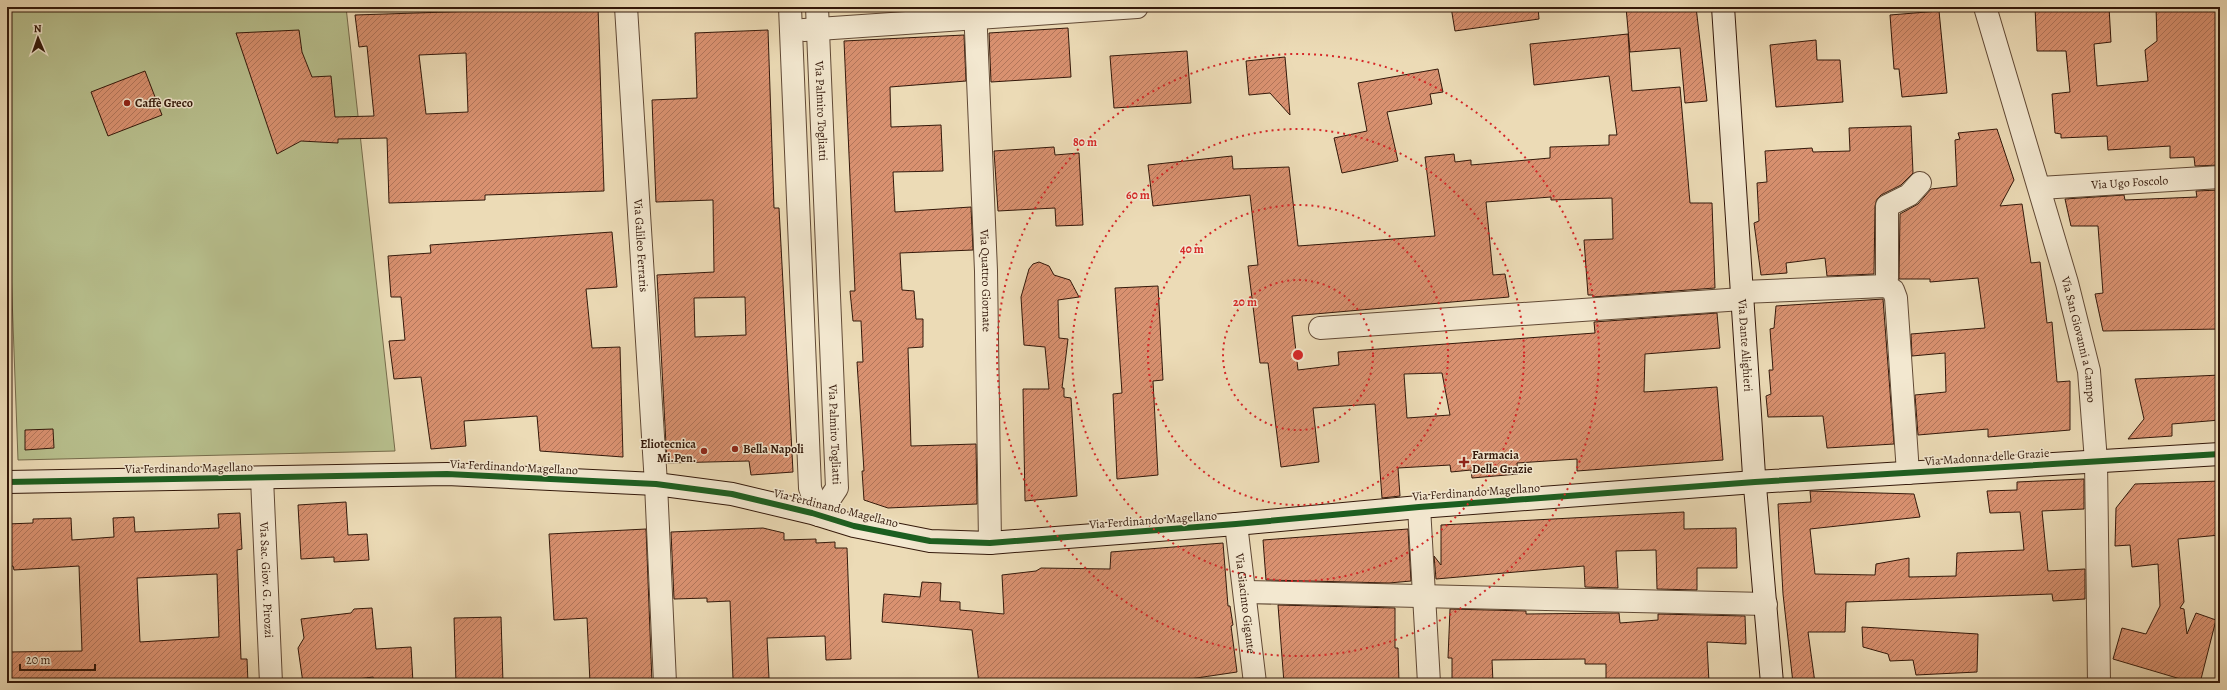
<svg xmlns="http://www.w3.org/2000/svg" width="2227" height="690" viewBox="0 0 2227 690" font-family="Alegreya,serif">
<defs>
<pattern id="building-hatch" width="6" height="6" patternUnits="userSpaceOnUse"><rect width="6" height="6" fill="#d99170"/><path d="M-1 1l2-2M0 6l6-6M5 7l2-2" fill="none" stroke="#b1755a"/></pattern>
</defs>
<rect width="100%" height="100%" fill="#ecdbb6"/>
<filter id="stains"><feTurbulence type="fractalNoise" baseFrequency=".005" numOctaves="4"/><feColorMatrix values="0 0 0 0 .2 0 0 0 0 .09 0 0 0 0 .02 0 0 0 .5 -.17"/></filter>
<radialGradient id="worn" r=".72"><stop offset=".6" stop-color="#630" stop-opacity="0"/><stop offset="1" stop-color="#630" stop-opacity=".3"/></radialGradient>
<!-- green -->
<polygon fill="#b8c08e" stroke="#766c4c" points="7,7 346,7 395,451 18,460 7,160"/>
<!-- building -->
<g fill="url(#building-hatch)" stroke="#33180a" fill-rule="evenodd">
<path d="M 598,7 L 604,191 L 485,195 L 485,200 L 389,203 L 387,138 L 338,139 L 338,143 L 301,141 L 277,154 L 236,33 L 299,30 L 302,52 L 312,77 L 331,76 L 335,117 L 374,116 L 367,46 L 359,47 L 355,15 ZM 466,53 L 468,112 L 426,114 L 419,55 Z"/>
<polygon points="1451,7 1538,7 1539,19 1455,31"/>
<polygon points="1626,7 1696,7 1707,101 1685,103 1680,48 1630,52"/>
<polygon points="2035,7 2109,7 2111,42 2094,44 2097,86 2148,81 2145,50 2157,41 2156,7 2220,7 2220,165 2195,166 2194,157 2170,158 2170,146 2108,150 2107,136 2061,138 2061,134 2055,133 2052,94 2070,92 2066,51 2037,51"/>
<polygon points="1939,11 1947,93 1902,97 1899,69 1894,69 1890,15"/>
<polygon points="1068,28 1071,77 991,82 989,33"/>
<path d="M 768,30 L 774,208 L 779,208 L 793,472 L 751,475 L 749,461 L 667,463 L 657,275 L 714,272 L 713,200 L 656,202 L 652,100 L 697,98 L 695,33 ZM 745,297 L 746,335 L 695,337 L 694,298 Z"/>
<path d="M 1628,34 L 1632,91 L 1680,87 L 1690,203 L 1712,203 L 1715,288 L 1593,297 L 1593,295 L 1588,295 L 1584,240 L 1613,239 L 1612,198 L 1551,200 L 1551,197 L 1486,202 L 1493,275 L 1505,274 L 1509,297 L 1292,316 L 1298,370 L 1339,365 L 1338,352 L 1595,333 L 1594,322 L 1717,313 L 1720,348 L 1645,354 L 1644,392 L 1717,387 L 1723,460 L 1577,471 L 1577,459 L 1517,463 L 1518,474 L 1472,478 L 1471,470 L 1451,472 L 1450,465 L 1398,468 L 1400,496 L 1382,498 L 1375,404 L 1313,408 L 1319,462 L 1281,467 L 1268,363 L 1260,363 L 1248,266 L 1258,265 L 1250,195 L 1153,206 L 1148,165 L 1232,156 L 1233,169 L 1289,167 L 1298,246 L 1435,236 L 1425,157 L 1454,154 L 1455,162 L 1471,160 L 1471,165 L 1550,158 L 1550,147 L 1609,145 L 1609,135 L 1617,135 L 1609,76 L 1534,85 L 1530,44 ZM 1442,373 L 1450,415 L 1407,418 L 1404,374 Z"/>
<polygon points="964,35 966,81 890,87 891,127 941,125 943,171 893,172 895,212 971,207 973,250 900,253 902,290 914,291 916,319 923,319 923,347 908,348 911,446 976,444 977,504 888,508 864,500 862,471 864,471 857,362 863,362 861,321 853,321 850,291 855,291 844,41"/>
<polygon points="1816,40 1817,60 1840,60 1843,102 1776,107 1770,45"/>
<polygon points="1187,51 1191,103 1114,108 1110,56"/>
<polygon points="1285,57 1290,115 1270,93 1249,95 1246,61"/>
<polygon points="1438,69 1443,92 1430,94 1432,104 1387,112 1398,161 1342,173 1334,138 1367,131 1358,83"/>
<polygon points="145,71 162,115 108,136 91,92"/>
<polygon points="1911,126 1913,173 1901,185 1881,195 1877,199 1875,206 1874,274 1827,276 1825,258 1786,263 1787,273 1761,275 1754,223 1759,221 1757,183 1767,182 1765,151 1812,148 1813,152 1850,151 1849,128"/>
<polygon points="1997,129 2014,180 2000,206 2022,204 2031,263 2040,262 2047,323 2052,322 2057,382 2070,381 2070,430 1988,437 1988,429 1918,435 1915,395 1946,392 1945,353 1912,356 1911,334 1985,328 1978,278 1930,282 1930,279 1899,279 1900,214 1918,204 1931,189 1957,186 1955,140 1960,139 1958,133"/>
<polygon points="1054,147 1055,155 1079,153 1083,225 1056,226 1055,208 998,211 994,151"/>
<polygon points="2220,190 2220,329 2103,331 2095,294 2103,293 2098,226 2071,226 2065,199 2124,195 2125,200 2197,197 2196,191"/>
<polygon points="612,232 617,287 586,289 592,348 620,347 623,457 540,451 537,416 464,421 466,446 431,449 421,377 394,379 389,341 405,340 401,297 391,297 388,256 431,253 430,245"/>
<polygon points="1039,262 1049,266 1054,275 1070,280 1079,297 1058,300 1059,338 1068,339 1062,388 1064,388 1064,397 1071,398 1077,496 1025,501 1023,389 1049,389 1045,347 1024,345 1021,297 1029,269 1033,264"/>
<polygon points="1158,286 1163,380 1153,381 1158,475 1117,479 1113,394 1122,393 1115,288"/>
<polygon points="1883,299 1894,444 1827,448 1823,416 1768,417 1766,396 1771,394 1769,370 1773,370 1770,329 1774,328 1776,306"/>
<polygon points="2220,375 2220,420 2172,424 2172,436 2128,439 2144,419 2135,379"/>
<polygon points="53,429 54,448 25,450 25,430"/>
<polygon points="2084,479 2084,509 2042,511 2048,571 2085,569 2085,599 2053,601 2052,594 1846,602 1845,632 1808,632 1815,683 1793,683 1783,594 1778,504 1811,502 1810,491 1914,494 1920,517 1810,529 1815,574 1875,575 1876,564 1909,558 1909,577 1956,576 1957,553 2024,550 2020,512 1990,513 1987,491 2017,490 2017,482"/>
<polygon points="2220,481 2220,535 2178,539 2184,602 2180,608 2184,609 2187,634 2196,613 2216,620 2200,683 2194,683 2113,659 2122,628 2146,634 2160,606 2158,564 2132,567 2130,545 2115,546 2116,508 2135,484"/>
<polygon points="346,502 348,535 367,534 369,560 334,562 334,557 301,559 298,505"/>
<polygon points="1684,512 1684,529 1736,528 1737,568 1697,568 1697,590 1657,589 1656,550 1616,551 1618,588 1585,587 1584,566 1436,579 1434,556 1441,565 1441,525"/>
<path d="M 240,513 L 242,549 L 237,550 L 241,659 L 247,659 L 248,683 L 8,683 L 8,652 L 82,651 L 79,566 L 14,570 L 13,566 L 7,566 L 7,524 L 33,523 L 33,519 L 71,518 L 72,540 L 114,537 L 113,518 L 134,517 L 135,532 L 219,528 L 218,514 ZM 217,574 L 219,637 L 140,642 L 137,578 Z"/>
<polygon points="763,528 784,533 784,540 816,539 816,543 835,542 835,548 847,548 851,659 826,660 825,636 767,638 769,678 733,679 730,601 707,602 707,598 674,599 671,532"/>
<polygon points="646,529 652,683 590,683 587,618 554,620 549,534"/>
<polygon points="1408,529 1411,581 1389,583 1266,580 1263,540"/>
<polygon points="1223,543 1228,606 1230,606 1233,625 1231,626 1237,672 1183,680 1183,683 979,683 972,630 882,622 884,594 920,597 922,582 941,583 940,601 960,602 960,610 1004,614 1002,575 1036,571 1041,568 1110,569 1111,552"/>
<polygon points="1278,605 1395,608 1395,648 1398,648 1399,683 1284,683"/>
<polygon points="372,608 376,649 411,647 413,683 374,683 373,677 327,683 303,683 298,648 304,638 301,619 351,613 354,609"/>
<polygon points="1450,609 1526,611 1526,614 1619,613 1620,623 1658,620 1658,614 1745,616 1746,644 1707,642 1709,683 1606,683 1606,664 1585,664 1585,659 1492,660 1493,683 1452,683 1452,658 1448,658"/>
<polygon points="501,617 503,683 456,683 454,618"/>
<polygon points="1862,627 1978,634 1977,672 1916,675 1913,660 1890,661 1888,654 1863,647"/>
</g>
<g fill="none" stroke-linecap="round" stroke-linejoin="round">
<!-- street casing -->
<g stroke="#614935" stroke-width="24">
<g id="street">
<path id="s1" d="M 626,7 L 656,484 L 665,683"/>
<polyline points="790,7 810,488 819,515"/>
<path id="s2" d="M 817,7 L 837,488 L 819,515"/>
<path id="s3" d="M 975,7 L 986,271 L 990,543"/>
<path id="s4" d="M 1985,7 L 2067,283 L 2089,371 L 2096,461 L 2099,683"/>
<polyline points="804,30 1137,7"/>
<path id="s5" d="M 2040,188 L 2220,177"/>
<polyline points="1885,286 1887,278 1887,206 1909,195 1920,183"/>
<polyline points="1742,292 1885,286 1893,290 1896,298 1908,473"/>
<polyline points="1320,328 1742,299"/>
<path id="s6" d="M 262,478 L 271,683"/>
<polyline points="1419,507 1429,683"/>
<path id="s7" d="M 1236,524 L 1255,683"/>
<polyline points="1245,592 1766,604"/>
</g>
</g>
<!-- secondary casing -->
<g stroke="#33180a" stroke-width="24">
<g id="secondary">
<path id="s8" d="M 1723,7 L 1754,475 L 1772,683"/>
<polyline points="7,482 447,474 656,484 732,494 812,513 854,526 930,541 990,543 1236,524 1419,507 1755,482 2220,454"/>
</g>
</g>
<!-- street -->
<use href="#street" stroke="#f3e8d0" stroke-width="22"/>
<!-- secondary -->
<use href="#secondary" stroke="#f3e8d0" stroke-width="22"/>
<!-- cycleway casing -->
<g stroke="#f3e8d0" stroke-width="8">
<polyline id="cycleway" points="7,482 447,474 656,484 732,494 812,513 854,526 930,541 990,543 1236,524 1419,507 1755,482 2220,454"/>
</g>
<!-- cycleway -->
<use href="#cycleway" stroke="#1b5e20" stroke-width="6"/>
</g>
<!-- distance rings -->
<g fill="none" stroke="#d62828" stroke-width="2" stroke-dasharray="2 4">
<circle cx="1298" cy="355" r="75"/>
<circle cx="1298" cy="355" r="150"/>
<circle cx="1298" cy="355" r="226"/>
<circle cx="1298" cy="355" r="301"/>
</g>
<!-- markers -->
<g fill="#8f2418" stroke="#f3e8d0" stroke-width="1.5">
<circle cx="127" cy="103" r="4"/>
<circle cx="735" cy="449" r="4"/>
<circle cx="704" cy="451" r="4"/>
<path d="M1462 456h4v4h4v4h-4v4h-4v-4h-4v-4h4z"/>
</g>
<g text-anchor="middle" stroke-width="3" stroke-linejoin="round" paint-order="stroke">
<!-- poi labels -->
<g font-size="12" font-weight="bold" fill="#33180a" stroke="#f3e8d0" text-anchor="start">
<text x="135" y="107">Caffè Greco</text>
<text x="696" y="448" text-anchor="end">Eliotecnica<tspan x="696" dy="14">Mi.Pen.</tspan></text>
<text x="743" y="453">Bella Napoli</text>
<text x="1472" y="459">Farmacia<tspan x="1472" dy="14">Delle Grazie</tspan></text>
</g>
<!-- street labels -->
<g font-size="12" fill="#33180a" stroke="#f3e8d0">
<text dy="4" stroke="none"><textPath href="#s2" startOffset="104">Via Palmiro Togliatti</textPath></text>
<text dy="4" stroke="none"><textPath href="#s5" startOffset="90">Via Ugo Foscolo</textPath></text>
<text dy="4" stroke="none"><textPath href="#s1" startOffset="239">Via Galileo Ferraris</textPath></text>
<text dy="4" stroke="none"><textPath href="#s3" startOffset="274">Via Quattro Giornate</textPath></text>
<text dy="4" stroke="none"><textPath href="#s4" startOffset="346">Via San Giovanni a Campo</textPath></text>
<text dy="4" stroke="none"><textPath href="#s8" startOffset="339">Via Dante Alighieri</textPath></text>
<text dy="4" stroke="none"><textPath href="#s2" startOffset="428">Via Palmiro Togliatti</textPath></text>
<text transform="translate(1987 457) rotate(-4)" y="4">Via Madonna delle Grazie</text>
<text transform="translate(514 467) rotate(3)" y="4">Via Ferdinando Magellano</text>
<text transform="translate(189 468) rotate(-1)" y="4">Via Ferdinando Magellano</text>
<text transform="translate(1476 492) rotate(-4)" y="4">Via Ferdinando Magellano</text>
<text transform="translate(836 508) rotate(14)" y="4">Via Ferdinando Magellano</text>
<text transform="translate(1153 520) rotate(-4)" y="4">Via Ferdinando Magellano</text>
<text dy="4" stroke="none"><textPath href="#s6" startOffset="102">Via Sac. Giov. G. Pirozzi</textPath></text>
<text dy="4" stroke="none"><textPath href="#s7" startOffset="80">Via Giacinto Gigante</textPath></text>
</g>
</g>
<circle cx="1298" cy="355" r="6" fill="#d62828" stroke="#f3e8d0" stroke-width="2"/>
<g font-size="12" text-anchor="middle" font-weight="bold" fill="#d62828" stroke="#f3e8d0" stroke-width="3" stroke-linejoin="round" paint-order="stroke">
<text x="1085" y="146">80 m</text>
<text x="1138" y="199">60 m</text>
<text x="1192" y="253">40 m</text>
<text x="1245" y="306">20 m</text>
</g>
<!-- margin -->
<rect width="2227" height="690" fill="none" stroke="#ecdbb6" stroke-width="24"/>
<rect x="8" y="8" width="2211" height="674" fill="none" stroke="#33180a" stroke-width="2"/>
<rect x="12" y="12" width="2203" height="666" fill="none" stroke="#33180a"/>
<!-- north arrow -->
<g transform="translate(38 38) rotate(358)" stroke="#f3e8d0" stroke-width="3" paint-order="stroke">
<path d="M0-3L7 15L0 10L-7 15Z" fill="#33180a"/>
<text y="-6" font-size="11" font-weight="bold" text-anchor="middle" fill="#33180a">N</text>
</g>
<!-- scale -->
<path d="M20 664v6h75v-6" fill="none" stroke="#33180a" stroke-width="2"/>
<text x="26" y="664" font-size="12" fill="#33180a" stroke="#f3e8d0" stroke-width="3" paint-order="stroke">20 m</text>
<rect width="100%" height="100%" filter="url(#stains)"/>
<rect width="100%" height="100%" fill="url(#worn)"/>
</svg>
